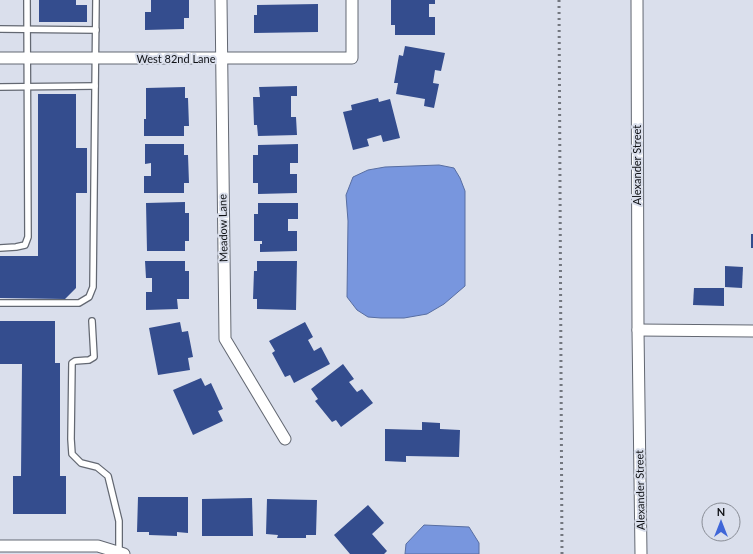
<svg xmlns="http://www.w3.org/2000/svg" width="753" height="554" viewBox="0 0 753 554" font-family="Lato,sans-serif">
<rect width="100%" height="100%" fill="#dadfec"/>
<!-- water -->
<g fill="#7896de" stroke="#586ea2">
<polygon points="439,165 454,168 460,178 465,191 465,286 444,304 427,314 404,318 381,318 368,317 357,310 347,297 348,221 346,195 353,177 368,170 385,167"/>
<polygon points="424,525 469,527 479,543 479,554 405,554 406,544"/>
</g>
<!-- building -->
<g fill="#344d8e">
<polygon points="39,0 76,0 76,5 87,5 87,22 39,22"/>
<polygon points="151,0 189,0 189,18 184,18 184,29 145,30 145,12 151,12"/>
<polygon points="391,0 435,0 435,4 429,4 429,17 435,17 435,35 395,35 395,25 391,25"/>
<polygon points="318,4 318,32 254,33 254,15 257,15 257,5"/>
<polygon points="405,46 445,53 441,71 435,70 433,83 439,84 434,108 424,106 425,99 396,94 398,83 394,83 399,55 403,56"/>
<polygon points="297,86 297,96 291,96 291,117 296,117 297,135 258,136 257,125 254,125 253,97 260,97 259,87"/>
<polygon points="185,87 185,98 188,98 189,126 184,126 184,136 144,136 144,119 146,119 146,88"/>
<polygon points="38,94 76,94 76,148 87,148 87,193 76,193 76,288 65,299 0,298 0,256 38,256"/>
<polygon points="378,98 379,102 390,99 400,138 383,142 381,135 367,139 369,146 353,150 343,112 352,110 351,105"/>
<polygon points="145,144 184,144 184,155 188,155 189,183 184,183 184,193 144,193 144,176 151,176 151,163 145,164"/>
<polygon points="298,144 298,163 290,163 290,174 297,174 297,193 258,194 258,183 253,183 253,155 258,155 258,145"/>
<polygon points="185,202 185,213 189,213 189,241 185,241 185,251 147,251 146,203"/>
<polygon points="258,203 298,203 298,219 288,219 288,231 297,231 297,251 260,252 260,244 262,244 262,241 254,241 254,214 258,214"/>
<rect x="751" y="234" width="2" height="14"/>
<polygon points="145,261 185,261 185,271 189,271 189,299 177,299 178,309 146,310 146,292 152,292 152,278 146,278"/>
<polygon points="257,261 297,261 296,310 257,309 257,299 253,299 254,271 257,271"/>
<polygon points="725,266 743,267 742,288 725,287"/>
<polygon points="694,288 724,288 724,306 693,305"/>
<polygon points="0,321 55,321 55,363 60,363 60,476 66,476 66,514 13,514 13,476 21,476 22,364 0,364"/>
<polygon points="180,322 182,332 188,331 193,357 188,358 190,370 158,375 149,328"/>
<polygon points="305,322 313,337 308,340 314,351 321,347 330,364 294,383 290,375 285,377 272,353 275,351 269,341"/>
<polygon points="343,364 354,379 349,382 357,392 362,389 373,403 341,427 336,420 332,422 315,401 318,399 311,389"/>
<polygon points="201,378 205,386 211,383 223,409 218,411 223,421 193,435 173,390"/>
<polygon points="422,422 440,423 440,429 460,430 459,457 406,456 406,462 385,461 385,429 422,430"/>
<polygon points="138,497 188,497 188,533 177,532 177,536 149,535 149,532 137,532"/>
<polygon points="252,498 253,536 202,536 202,499"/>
<polygon points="267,499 317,500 316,535 306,535 306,538 277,538 278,535 266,534"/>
<polygon points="368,505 384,523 372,534 387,551 384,554 350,554 334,535"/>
</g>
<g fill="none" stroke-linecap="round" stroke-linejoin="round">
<!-- lane casing -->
<g stroke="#636872" stroke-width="8">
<g id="lane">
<polyline points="0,29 96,30"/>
<polyline points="0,87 95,86"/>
<polyline points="0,248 16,247 25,245 28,237 27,0"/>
<polyline points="0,303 79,303 89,297 93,287 96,0"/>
<polyline points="92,321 94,357 89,360 75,361 72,363 71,439 72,454 81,463 97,467 108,476 119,521 119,552"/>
</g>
</g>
<!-- street casing -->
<g stroke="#636872" stroke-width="13">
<g id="street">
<polyline points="221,0 225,339 285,439"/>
<polyline points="637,0 638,330 641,554"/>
<polyline points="0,58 352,58 352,0"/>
<polyline points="638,330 753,331"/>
<polyline points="0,546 98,546 124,554"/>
</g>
</g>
<!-- lane -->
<use href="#lane" stroke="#fff" stroke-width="5.5"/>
<!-- street -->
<use href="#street" stroke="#fff" stroke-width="11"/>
<!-- rail -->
<polyline stroke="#73777f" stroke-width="3" stroke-dasharray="2 4" stroke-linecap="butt" points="559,0 562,554"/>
</g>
<g text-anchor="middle" stroke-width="4" stroke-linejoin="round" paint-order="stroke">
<!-- street labels -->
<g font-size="11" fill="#0f1115" stroke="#dadfec">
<text x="176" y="63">West 82nd Lane</text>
<text transform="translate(637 165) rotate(-90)" y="4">Alexander Street</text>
<text transform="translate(223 228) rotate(-91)" y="4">Meadow Lane</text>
<text transform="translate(640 490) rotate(-91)" y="4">Alexander Street</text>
</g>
</g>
<!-- north arrow -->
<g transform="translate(721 522)"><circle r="19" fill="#dadfec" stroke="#898d96"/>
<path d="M0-3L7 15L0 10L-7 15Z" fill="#3f66d8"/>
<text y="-6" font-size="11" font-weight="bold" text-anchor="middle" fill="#0f1115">N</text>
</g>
</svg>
